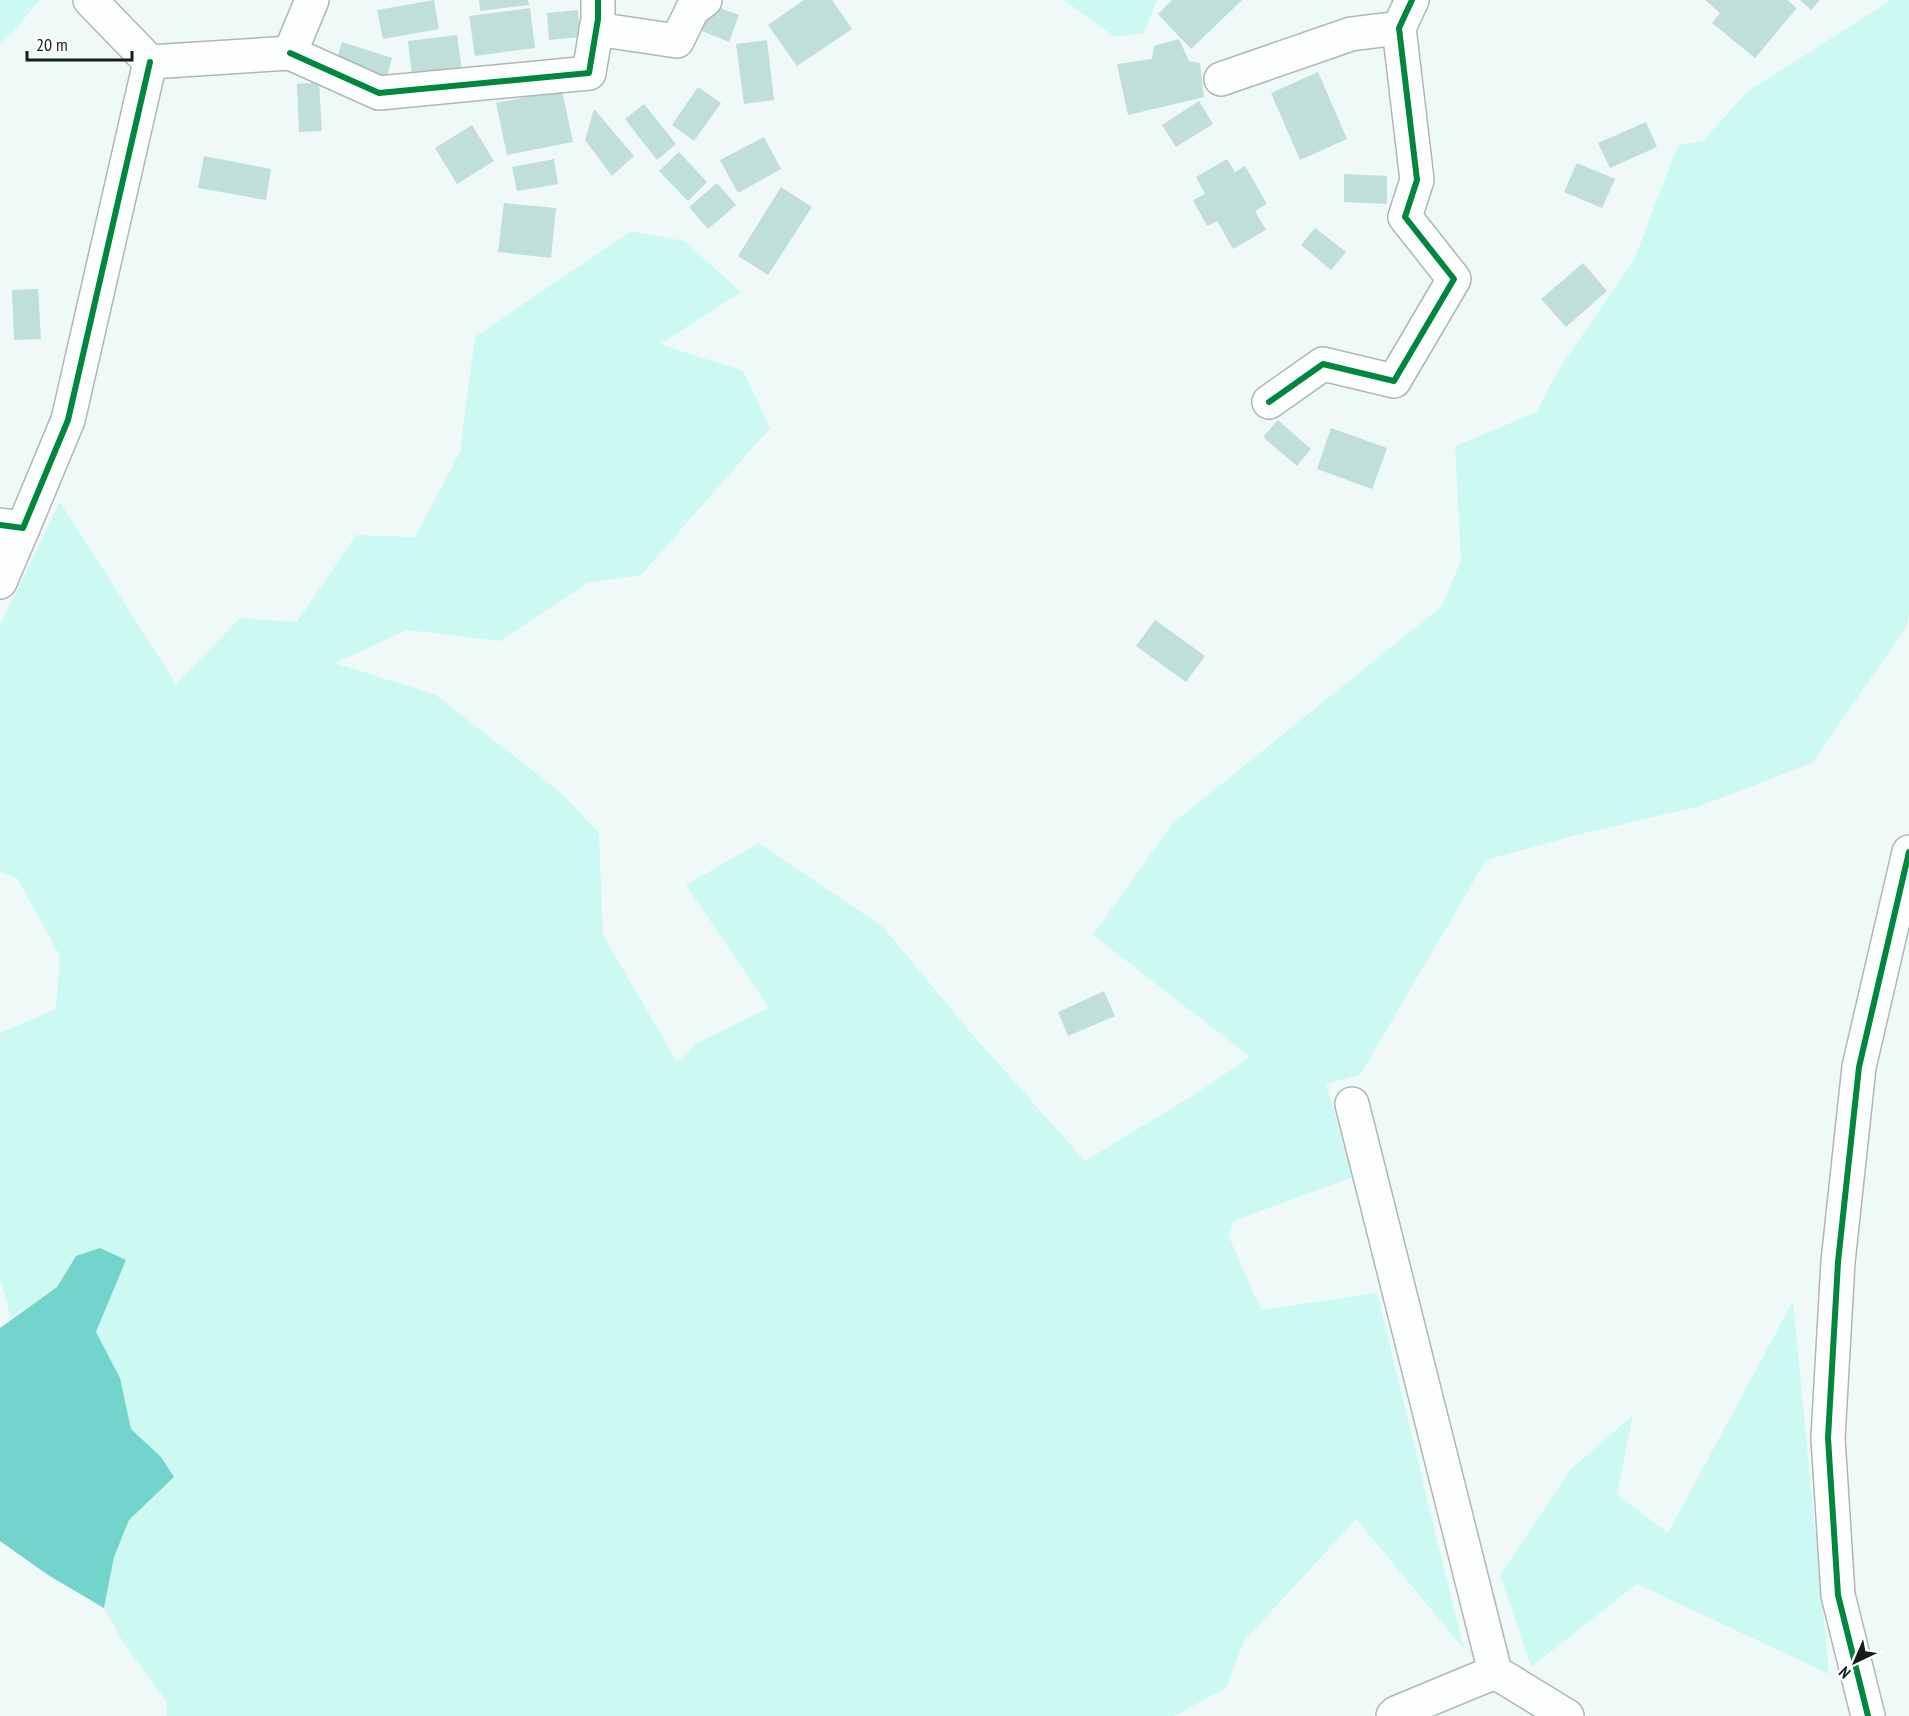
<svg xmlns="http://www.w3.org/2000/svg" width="1909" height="1716" viewBox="0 0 1909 1716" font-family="'PT Sans Narrow',sans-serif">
<rect width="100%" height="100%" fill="#effaf8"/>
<!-- green -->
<g fill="#cdf9f3">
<polygon points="0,0 40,0 10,35 0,43"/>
<polygon points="1064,0 1157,0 1144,33 1115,37"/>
<polygon points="1891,0 1909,0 1909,613 1907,626 1812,763 1700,806 1577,835 1486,860 1360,1075 1326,1084 1353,1177 1233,1221 1229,1237 1261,1310 1377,1293 1464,1649 1356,1519 1244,1641 1226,1688 1174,1716 167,1716 167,1702 123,1642 104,1608 114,1557 129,1520 174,1477 161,1457 131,1429 120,1378 96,1332 126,1260 76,1256 57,1287 11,1318 0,1278 0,1033 56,1009 60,956 17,878 0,872 0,625 60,502 176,684 240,618 297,622 356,535 415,537 460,452 475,337 631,231 684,241 741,292 660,344 743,371 770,428 641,575 588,583 500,641 407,630 335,663 436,695 560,792 599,833 603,935 677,1062 697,1043 769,1008 686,885 759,843 883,927 971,1033 1085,1161 1192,1096 1250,1057 1093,935 1173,823 1442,606 1461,560 1455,446 1537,412 1557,372 1634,260 1678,145 1703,141 1747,92"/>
<polygon points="1793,1301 1829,1674 1637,1584 1531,1667 1500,1575 1570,1470 1633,1415 1617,1494 1668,1533"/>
</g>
<!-- water -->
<polygon fill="#72d4ca" points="100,1248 126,1260 96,1332 120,1378 131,1429 161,1457 174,1477 129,1520 114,1557 104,1608 48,1575 0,1541 0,1328 57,1287 76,1256"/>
<!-- building -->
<g fill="#c0deda">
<polygon points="434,0 439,29 383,39 377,10"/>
<polygon points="479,0 528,0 529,5 480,11"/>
<polygon points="804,0 832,0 852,29 797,66 768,25"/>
<polygon points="1172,0 1242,0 1191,49 1158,14"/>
<polygon points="1705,0 1787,0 1797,8 1755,58 1712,23 1720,13"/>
<polygon points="1800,0 1820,0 1811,10"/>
<polygon points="707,3 739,15 729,42 697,29"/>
<polygon points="530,8 535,48 475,56 469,16"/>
<polygon points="578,10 580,37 549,40 547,13"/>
<polygon points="457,35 462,71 412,77 408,41"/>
<polygon points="1179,39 1189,61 1200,63 1204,97 1128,115 1117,64 1152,59 1154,46"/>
<polygon points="767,40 774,100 744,104 736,44"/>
<polygon points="342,42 392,58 386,80 335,64"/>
<polygon points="1318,72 1347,139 1300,160 1271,93"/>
<polygon points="319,82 322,131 299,132 297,84"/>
<polygon points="698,87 721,103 694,141 672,125"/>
<polygon points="562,90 573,142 507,155 496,103"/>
<polygon points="1199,101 1213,124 1176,147 1162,125"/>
<polygon points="644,104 676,144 657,160 625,119"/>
<polygon points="594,109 634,156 612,176 585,140"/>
<polygon points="1646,122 1657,147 1610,168 1598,143"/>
<polygon points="472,125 494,161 457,184 435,148"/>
<polygon points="764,137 781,169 738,193 720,160"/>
<polygon points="679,152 707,182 688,201 659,171"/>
<polygon points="204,156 271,169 266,200 198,188"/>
<polygon points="554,159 558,184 517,191 512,167"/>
<polygon points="1227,159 1235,172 1245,166 1267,204 1255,211 1266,230 1233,249 1217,221 1207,226 1193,200 1205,194 1196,177"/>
<polygon points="1577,163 1615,179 1602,208 1564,192"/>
<polygon points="1344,174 1387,176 1387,204 1344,202"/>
<polygon points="717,183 736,205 708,229 689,207"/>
<polygon points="781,187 812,207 768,275 738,256"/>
<polygon points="504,203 556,208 551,258 498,252"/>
<polygon points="1315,228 1346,252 1331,270 1301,245"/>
<polygon points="1583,263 1607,291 1566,327 1541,299"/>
<polygon points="38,289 41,339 14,340 12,290"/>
<polygon points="1278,420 1311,449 1297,466 1263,437"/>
<polygon points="1331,428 1387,448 1372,489 1317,469"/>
<polygon points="1155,620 1205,656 1186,682 1136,646"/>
<polygon points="1104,991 1115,1016 1068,1036 1058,1012"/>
</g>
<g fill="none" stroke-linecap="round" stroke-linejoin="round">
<!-- minor casing -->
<g stroke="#aeb7b6" stroke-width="36">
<g id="minor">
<polyline points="90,0 150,62 290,53 312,0"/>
<polyline points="596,29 677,41 692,10 705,0"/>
<polyline points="290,53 379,93 589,73 598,19 598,0"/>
<polyline points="1221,79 1351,34 1399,28"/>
<polyline points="1269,402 1323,364 1394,381 1454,279 1405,217 1417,180 1399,28 1412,0"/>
<polyline points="0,525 23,528 68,420 150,62"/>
<polyline points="0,582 23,528"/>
<polyline points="1352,1104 1495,1672 1567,1716"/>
<polyline points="1393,1716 1396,1713 1495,1672"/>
<polyline points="1868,1716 1838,1595 1828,1438 1838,1262 1859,1067 1909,852"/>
</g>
</g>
<!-- minor -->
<use href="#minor" stroke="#fdfefe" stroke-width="33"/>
<!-- cycleway casing -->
<g stroke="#fff" stroke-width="10">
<g id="cycleway">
<polyline points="290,53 379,93 589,73 598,19 598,0"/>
<polyline points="1269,402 1323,364 1394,381 1454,279 1405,217 1417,180 1399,28 1412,0"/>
<polyline points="0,525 23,528 68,420 150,62"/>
<polyline points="1868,1716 1838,1595 1828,1438 1838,1262 1859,1067 1909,852"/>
</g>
</g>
<!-- cycleway -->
<use href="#cycleway" stroke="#00873e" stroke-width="6"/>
</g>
<!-- north arrow -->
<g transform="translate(1855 1662) rotate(224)" stroke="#ffffff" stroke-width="4.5" paint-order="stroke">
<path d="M0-4.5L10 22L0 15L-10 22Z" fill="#141e1c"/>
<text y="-9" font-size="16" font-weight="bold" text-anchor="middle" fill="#141e1c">N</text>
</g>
<!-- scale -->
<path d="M27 51v9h105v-9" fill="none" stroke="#141e1c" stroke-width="3"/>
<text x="36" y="51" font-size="18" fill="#141e1c" stroke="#ffffff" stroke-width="4.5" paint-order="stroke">20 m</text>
</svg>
